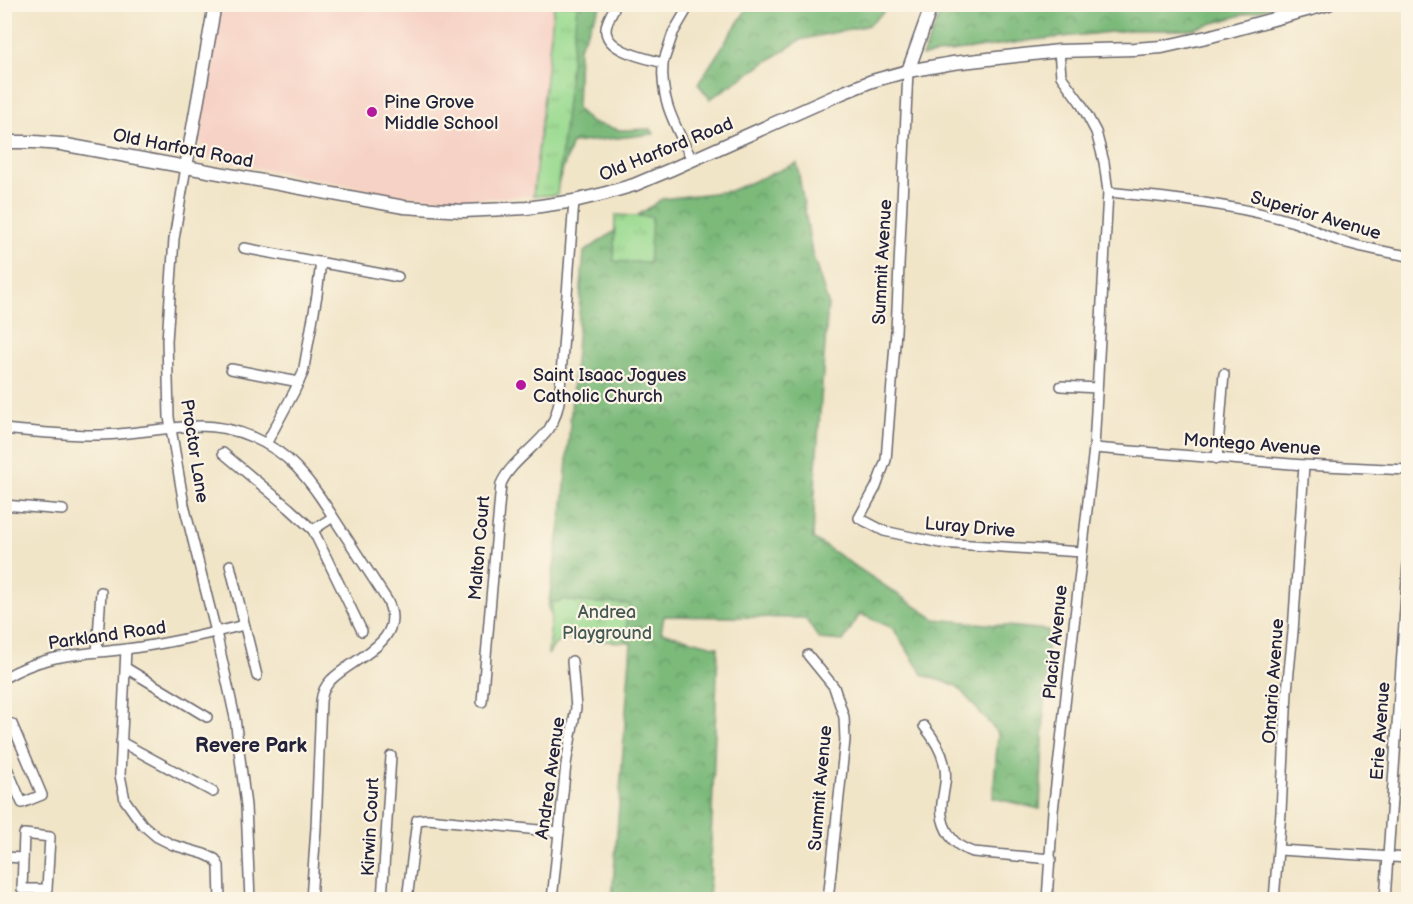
<svg xmlns="http://www.w3.org/2000/svg" width="1413" height="904" viewBox="0 0 1413 904" font-family="'Balsamiq Sans',sans-serif">
<defs>
<pattern id="forest-crowns" width="20" height="18" patternUnits="userSpaceOnUse" patternTransform="scale(1.5)"><rect width="20" height="18" fill="#7bba7a"/><path d="M2 6a3 3 0 1 1 6 0M12 15a3 3 0 1 1 6 0" fill="none" stroke="#649765"/></pattern>
<pattern id="park-tufts" width="24" height="20" patternUnits="userSpaceOnUse" patternTransform="scale(1.5)"><rect width="24" height="20" fill="#9ada90"/><path d="M3 7l-1-3M5 7V3M7 7l1-3M15 17l-1-3M17 17v-4M19 17l1-3" fill="none" stroke="#84bb7d"/></pattern>
</defs>
<rect width="100%" height="100%" fill="#fcf5e5"/>
<filter id="ink" filterUnits="userSpaceOnUse"><feTurbulence type="fractalNoise" baseFrequency=".0167" numOctaves="2"/><feDisplacementMap in="SourceGraphic" scale="12" xChannelSelector="R" yChannelSelector="G"/><feConvolveMatrix kernelMatrix="1 2 1 2 8 2 1 2 1" color-interpolation-filters="sRGB"/></filter>
<filter id="wash" filterUnits="userSpaceOnUse"><feTurbulence type="fractalNoise" baseFrequency=".008" numOctaves="4" result="noise"/><feDisplacementMap in="SourceGraphic" scale="24" xChannelSelector="R" yChannelSelector="G"/><feGaussianBlur stdDeviation="1.35" result="paint"/><feColorMatrix in="noise" values="0 0 0 0 0 0 0 0 0 0 0 0 0 0 0 0 0 1.4 0 .05"/><feComposite in="paint" operator="in"/></filter>
<g filter="url(#wash)">
<rect width="100%" height="100%" fill="#f1e5c8"/>
<!-- built -->
<polygon fill="#f6d1c5" points="218,5 554,5 533,196 465,199 420,197 380,191 204,158 199,135 204,88"/>
<!-- forest -->
<g fill="url(#forest-crowns)" stroke="#4e6e5a" stroke-width="1.5">
<polygon points="819,4 891,5 869,25 800,40 710,99 698,84 748,7"/>
<polygon points="576,5 601,5 579,47 577,109 590,122 620,130 651,129 654,134 572,143 557,186"/>
<polygon points="1048,5 1067,9 1097,4 1278,5 1189,30 1131,30 1034,40 922,56 944,5"/>
<polygon points="797,163 812,253 828,303 816,467 813,538 935,619 1048,630 1040,809 993,798 998,733 957,686 923,675 893,628 860,614 843,641 819,639 805,618 664,616 661,632 718,647 709,899 612,899 631,643 594,628 557,624 548,608 564,497 584,252 662,199 730,191"/>
</g>
<!-- park -->
<g fill="url(#park-tufts)" stroke="#5e7e66" stroke-width="1.5">
<polygon points="554,5 577,5 557,195 533,196"/>
<polygon points="615,215 652,217 649,263 614,261"/>
<polygon points="564,599 575,602 629,604 625,642 565,639 555,644 548,655 552,602 559,602"/>
</g>
</g>
<g filter="url(#ink)">
<g fill="none" stroke-linecap="round" stroke-linejoin="round">
<!-- minor casing -->
<g stroke="#6a666c" stroke-width="12">
<g id="minor">
<path d="M 616,4 C 612,13 605,23 606,32 C 609,52 647,58 663,63 C 660,102 676,126 692,160"/>
<polyline points="663,63 673,33 690,4"/>
<polyline points="908,71 896,331 886,460 876,487 859,518 884,531 940,543 1082,552"/>
<polyline points="186,167 174,239 167,341 169,417 184,505 216,632 235,718 246,806 250,900"/>
<path d="M 1108,192 C 1170,198 1233,204 1294,222 C 1309,227 1322,235 1337,240 C 1362,248 1383,251 1408,256"/>
<polyline points="244,248 398,277"/>
<polyline points="231,369 299,382"/>
<polyline points="1061,386 1097,388"/>
<path d="M 4,429 C 34,432 65,435 95,435 C 130,435 165,427 200,426 C 235,426 273,442 297,468 C 313,485 325,504 337,523 C 354,549 370,574 387,600 C 409,642 352,658 331,680 C 325,686 322,692 321,701 L 316,828 L 311,900"/>
<polyline points="266,444 294,392 303,373 317,295 321,262"/>
<polyline points="1094,448 1304,465 1408,470"/>
<polyline points="223,453 289,508 313,530 362,631"/>
<polyline points="1217,459 1224,374"/>
<polyline points="4,505 63,510"/>
<polyline points="313,530 333,517"/>
<polyline points="230,565 257,676"/>
<polyline points="126,649 120,775 125,800 142,824 157,837 173,845 204,854 215,859 219,866 220,900"/>
<polyline points="97,652 101,592"/>
<polyline points="808,655 834,687 844,717 845,740 828,900"/>
<polyline points="126,668 207,717"/>
<path d="M 4,678 C 46,653 80,655 126,649 C 166,644 205,635 244,625"/>
<path d="M 482,702 L 501,484 C 510,463 535,448 549,429 C 554,421 557,412 559,402 L 574,201"/>
<path d="M 924,726 C 932,736 941,749 944,763 C 951,790 931,807 950,836 C 956,845 963,849 973,852 L 1051,859"/>
<polyline points="4,727 12,724 42,795 22,803 4,761"/>
<polyline points="121,742 213,792"/>
<polygon points="24,834 50,837 47,889 22,889"/>
<polyline points="1279,850 1408,858"/>
<polyline points="4,857 23,858"/>
<polyline points="382,900 391,756"/>
<polyline points="407,900 417,820 428,819 559,832"/>
<polyline points="552,900 566,764 576,708 572,661"/>
<polyline points="1047,900 1053,811 1094,448 1108,192 1104,162 1096,132 1080,102 1061,76 1059,51"/>
<polyline points="1274,900 1281,812 1287,691 1293,632 1304,465"/>
<polyline points="1385,900 1408,565"/>
</g>
</g>
<!-- tertiary casing -->
<g stroke="#6a666c" stroke-width="15">
<g id="tertiary">
<polyline points="908,71 932,4"/>
<polyline points="4,142 34,142 61,144 404,207 463,211 527,208 574,201 603,194 634,185 672,169 842,93 872,81 908,71 953,63 1059,51 1134,49 1162,47 1211,36 1329,4"/>
<polyline points="186,167 215,4"/>
</g>
</g>
<!-- minor -->
<use href="#minor" stroke="#fff" stroke-width="9"/>
<!-- tertiary -->
<use href="#tertiary" stroke="#fff" stroke-width="12"/>
</g>
</g>
<!-- markers -->
<g fill="#b5179e" stroke="#fcf5e5" stroke-width="2">
<circle cx="372" cy="112" r="6"/>
<circle cx="521" cy="385" r="6"/>
</g>
<g text-anchor="middle" stroke-width="4.5" stroke-linejoin="round" paint-order="stroke">
<!-- poi labels -->
<g font-size="18" fill="#22223b" stroke="#fcf5e5" text-anchor="start">
<text x="384" y="108">Pine Grove<tspan x="384" dy="21">Middle School</tspan></text>
<text x="533" y="381">Saint Isaac Jogues<tspan x="533" dy="21">Catholic Church</tspan></text>
</g>
<!-- street labels -->
<g font-size="18" fill="#22223b" stroke="#fcf5e5">
<text transform="translate(183 148) rotate(11)" y="6">Old Harford Road</text>
<text transform="translate(666 149) rotate(-22)" y="6">Old Harford Road</text>
<text transform="translate(1316 215) rotate(16)" y="6">Superior Avenue</text>
<text transform="translate(882 262) rotate(-87)" y="6">Summit Avenue</text>
<text transform="translate(1252 444) rotate(4)" y="6">Montego Avenue</text>
<text transform="translate(195 451) rotate(81)" y="6">Proctor Lane</text>
<text transform="translate(970 527) rotate(5)" y="6">Luray Drive</text>
<text transform="translate(479 548) rotate(-85)" y="6">Malton Court</text>
<text transform="translate(107 635) rotate(-8)" y="6">Parkland Road</text>
<text transform="translate(1055 642) rotate(-84)" y="6">Placid Avenue</text>
<text transform="translate(1273 681) rotate(-86)" y="6">Ontario Avenue</text>
<text transform="translate(1380 731) rotate(-86)" y="6">Erie Avenue</text>
<text transform="translate(550 778) rotate(-82)" y="6">Andrea Avenue</text>
<text transform="translate(820 788) rotate(-85)" y="6">Summit Avenue</text>
<text transform="translate(370 827) rotate(-87)" y="6">Kirwin Court</text>
</g>
<!-- park labels -->
<g font-size="18" fill="#465954" stroke="#fcf5e5">
<text x="607" y="618">Andrea<tspan x="607" dy="21">Playground</tspan></text>
</g>
<!-- neighbourhood labels -->
<g font-size="20" font-weight="bold" fill="#22223b" stroke="#fcf5e5">
<text x="251" y="752">Revere Park</text>
</g>
</g>
<!-- margin -->
<rect width="1413" height="904" fill="none" stroke="#fcf5e5" stroke-width="24"/>
</svg>
